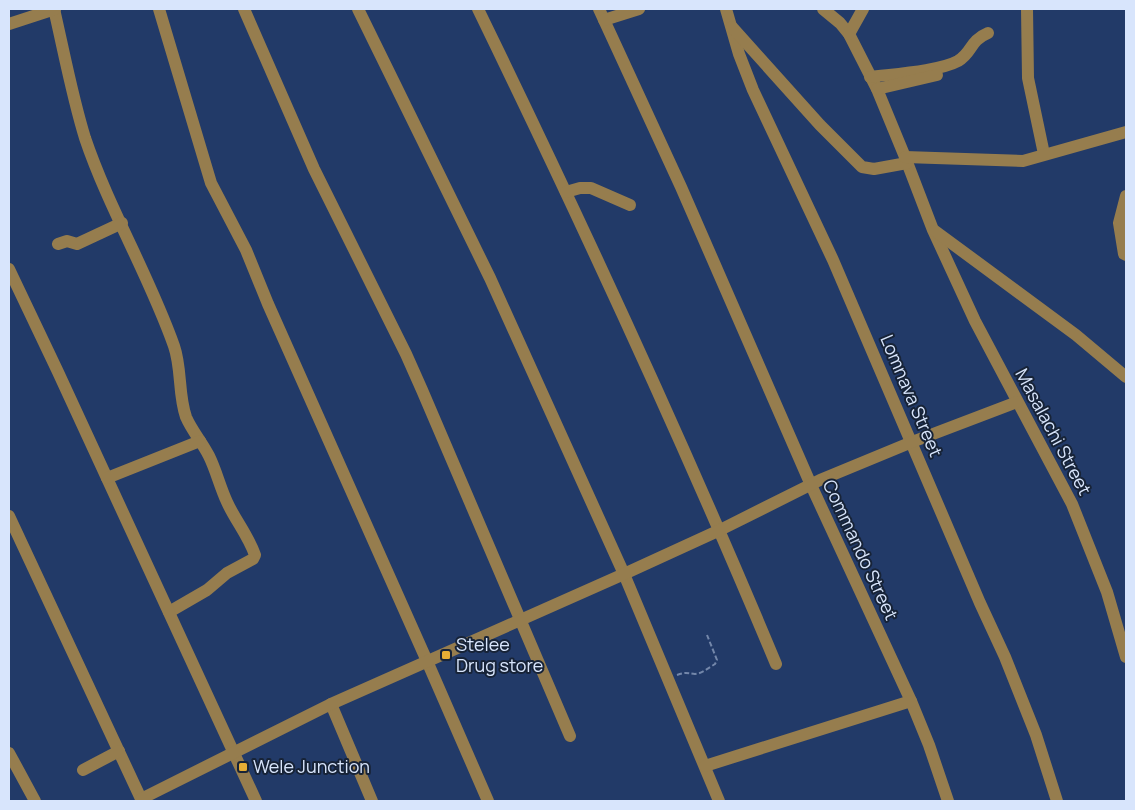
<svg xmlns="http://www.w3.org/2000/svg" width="1135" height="810" viewBox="0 0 1135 810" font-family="Manrope,sans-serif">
<rect width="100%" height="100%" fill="#223a68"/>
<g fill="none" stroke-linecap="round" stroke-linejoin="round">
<!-- path -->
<path stroke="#7487aa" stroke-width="2" stroke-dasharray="5 2.5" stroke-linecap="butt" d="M 677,675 C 686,672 686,673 695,674 C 701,674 710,667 715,664 L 717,660 L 707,635"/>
<!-- minor -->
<g stroke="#967d4e" stroke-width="12">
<path d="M 54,9 C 64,52 72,96 85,138 C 109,209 149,275 174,346 C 182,369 178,394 186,417 C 192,431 202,442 209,456 C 216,470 220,487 227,502 C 235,520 248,535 255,555 L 253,559 L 227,573 L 207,590 L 169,612"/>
<polyline points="159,9 211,183 246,250 268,304 427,661 488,801"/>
<polyline points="244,9 314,169 406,354 422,390 570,736"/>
<polyline points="358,9 490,278 624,574 719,801"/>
<path d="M 478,9 C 583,225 684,443 776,664"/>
<polyline points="599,9 681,187 811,485 911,701 929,745 948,801"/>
<polyline points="726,9 739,54 753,90 833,260 980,603 1005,657 1036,735 1057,801"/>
<polyline points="823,9 840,23 849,34 877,89 905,157 933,230 975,321 1072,504 1107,592 1126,657"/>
<polyline points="1027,9 1028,78 1044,154"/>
<polyline points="604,20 639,9"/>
<polyline points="9,24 55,9"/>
<polyline points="732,27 820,125 862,167 874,169 907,163"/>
<polyline points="849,34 863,9"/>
<path d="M 870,77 C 893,74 940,71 958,61 C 973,52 969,41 988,33"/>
<polyline points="877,89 937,75"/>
<polyline points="905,157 1023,161 1126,132"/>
<polyline points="566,192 580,188 591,188 630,205"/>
<polyline points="1126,196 1119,223 1124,254 1126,255"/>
<polyline points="935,231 1076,335 1126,377"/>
<polyline points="58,244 67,241 77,244 122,223"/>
<polyline points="9,269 58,372 256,801"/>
<polyline points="107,478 200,441"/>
<polyline points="9,516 142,801"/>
<polyline points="331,704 372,801"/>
<polyline points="9,753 35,801"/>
<polyline points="705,766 911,701"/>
<polyline points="83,770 119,751"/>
<polyline points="141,799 331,704 624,574 720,530 820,480 912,442 1017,402"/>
</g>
</g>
<!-- markers -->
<g fill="#e5ad35" stroke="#172337" stroke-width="2">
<rect x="441" y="650" width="10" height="10" rx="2.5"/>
<rect x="238" y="762" width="10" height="10" rx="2.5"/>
</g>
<g text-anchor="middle" stroke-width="4" stroke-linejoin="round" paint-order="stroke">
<!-- street labels -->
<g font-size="18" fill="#d8e5fc" stroke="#172337">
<text transform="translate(911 396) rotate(67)" y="6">Lomnava Street</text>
<text transform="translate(1053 432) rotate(62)" y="6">Masalachi Street</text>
<text transform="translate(860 550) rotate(65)" y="6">Commando Street</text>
</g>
<!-- poi labels -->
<g font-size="18" fill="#d8e5fc" stroke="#172337" text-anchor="start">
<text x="456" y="651">Stelee<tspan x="456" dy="21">Drug store</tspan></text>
<text x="253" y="773">Wele Junction</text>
</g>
</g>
<!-- border -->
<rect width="1135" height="810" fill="none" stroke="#d8e5fc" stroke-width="20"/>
</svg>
